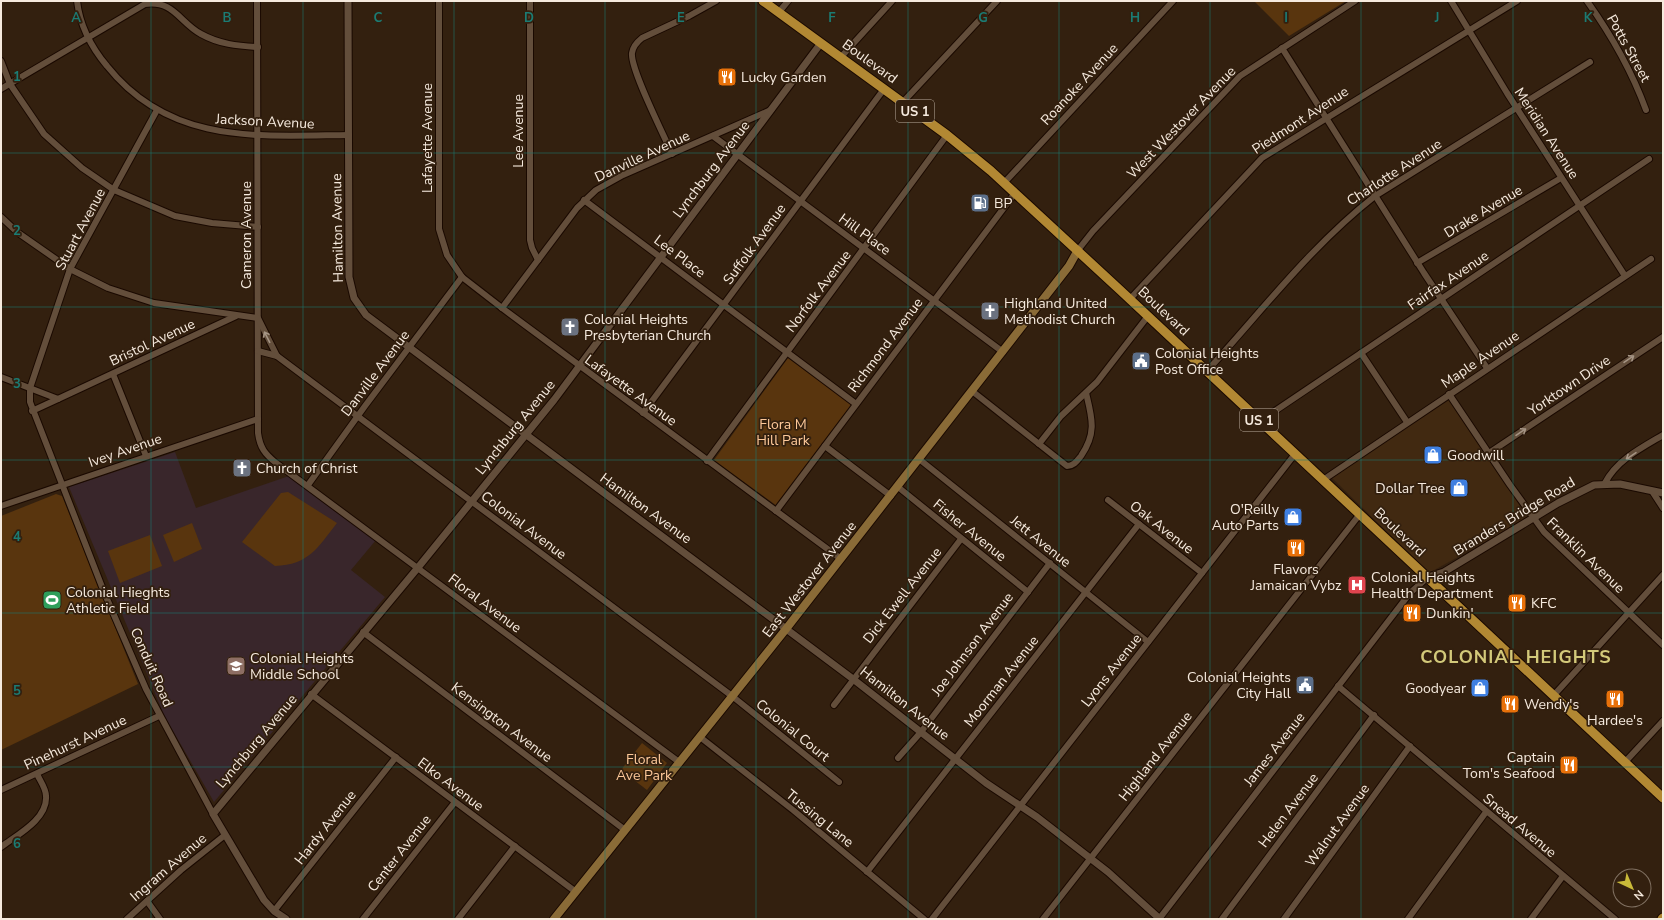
<svg xmlns="http://www.w3.org/2000/svg" width="1664" height="920" viewBox="0 0 1664 920" font-family="'Nunito Sans',sans-serif">
<rect width="100%" height="100%" fill="#33200f"/>
<!-- built -->
<polygon fill="#412911" points="1449,400 1528,518 1429,573 1331,477"/>
<!-- education -->
<polygon fill="#39262b" points="175,452 196,508 289,476 376,540 351,570 385,597 214,802 165,717 69,487"/>
<!-- green -->
<g fill="#59350e">
<polygon points="1254,1 1346,1 1289,36"/>
<polygon points="788,358 852,405 777,506 714,460"/>
<path d="M 288,492 L 337,523 C 318,547 309,565 275,566 L 242,542 L 281,493 Z"/>
<polygon points="56,494 62,496 138,684 1,750 1,516"/>
<polygon points="192,523 202,549 174,562 163,535"/>
<polygon points="150,535 162,566 120,583 108,551"/>
<polygon points="642,743 667,763 647,790 621,770"/>
</g>
<g fill="none" stroke-linecap="round" stroke-linejoin="round">
<!-- minor casing -->
<g stroke="#1a0900" stroke-width="8">
<g id="minor">
<path d="M 77,1 C 80,26 91,47 107,66 C 170,145 258,136 349,135"/>
<path d="M 257,1 L 258,433 C 260,448 265,454 276,463 L 679,762"/>
<polyline points="439,1 439,229 447,255 462,277 502,308 841,559"/>
<polyline points="530,1 530,240 532,248 538,260"/>
<polyline points="1451,1 1507,93 1625,276"/>
<path d="M 1587,1 C 1612,36 1631,69 1646,110"/>
<polyline points="779,12 788,1"/>
<polyline points="1282,48 1424,273 1487,368"/>
<polyline points="841,57 892,1"/>
<polyline points="1,61 10,84 44,134 82,168 114,190 175,216 212,223 258,227"/>
<path d="M 1,89 L 145,4 C 174,0 179,22 201,34 C 219,44 237,46 258,47"/>
<polyline points="903,102 997,1"/>
<polyline points="157,110 70,269 30,388 30,402 104,592 146,689 213,814"/>
<polyline points="713,136 1003,352"/>
<path d="M 672,154 C 664,135 630,69 632,53 C 633,46 637,42 642,38 L 689,16 L 716,1"/>
<polyline points="1004,183 1173,1"/>
<polyline points="584,200 856,404"/>
<polyline points="1,217 17,232 70,269 108,288 154,303 258,318 277,356 732,696 839,782"/>
<polyline points="1078,250 1093,231 1240,76 1355,1"/>
<polyline points="1417,263 1561,178"/>
<polyline points="1130,299 1262,158 1517,1"/>
<polyline points="502,308 577,208 596,190 623,175 771,110"/>
<polyline points="258,351 277,356"/>
<polyline points="1361,353 1407,422"/>
<path d="M 1207,371 C 1261,312 1311,246 1375,196 L 1590,62"/>
<polyline points="113,374 146,456"/>
<polyline points="1,377 58,399 236,316"/>
<path d="M 972,391 L 1067,466 C 1074,466 1077,461 1081,456 C 1097,433 1092,418 1086,393"/>
<polyline points="1449,394 1510,485 1544,532 1663,645"/>
<polyline points="32,411 58,399"/>
<polyline points="643,413 884,89"/>
<polyline points="1260,421 1649,159"/>
<polyline points="1039,444 1061,416 1097,382 1148,316"/>
<polyline points="825,446 891,496"/>
<polyline points="1489,453 1663,337"/>
<polyline points="919,459 1148,642"/>
<polyline points="707,461 947,135"/>
<polyline points="1323,480 1651,259"/>
<path d="M 1605,483 C 1617,460 1641,448 1663,435"/>
<polyline points="308,485 365,406 462,277"/>
<polyline points="898,487 1028,592"/>
<polyline points="1652,491 1663,508"/>
<polyline points="1108,500 1202,573"/>
<polyline points="1,506 258,419"/>
<polyline points="776,511 1015,193"/>
<polyline points="363,632 625,830"/>
<polyline points="1338,686 1615,919"/>
<polyline points="311,694 576,892"/>
<polyline points="1554,695 1663,575"/>
<polyline points="834,705 961,539"/>
<polyline points="700,737 793,810 924,919"/>
<polyline points="898,758 921,732 1050,563"/>
<polyline points="1625,762 1663,721"/>
<polyline points="1,790 159,716"/>
<path d="M 1,847 C 17,835 48,819 46,796 C 46,788 40,781 37,774"/>
<polyline points="867,872 1139,524"/>
<polyline points="147,901 160,919"/>
<polyline points="274,911 396,757"/>
<polyline points="127,919 181,870 225,835"/>
<polyline points="363,919 455,802"/>
<polyline points="458,919 515,846"/>
<polyline points="932,919 1295,454"/>
<polyline points="1043,919 1360,514"/>
<polyline points="1159,919 1410,593 1428,577"/>
<polyline points="1222,919 1374,715"/>
<polyline points="1284,919 1410,746"/>
<polyline points="1408,919 1486,812"/>
<polyline points="1531,919 1563,876"/>
</g>
</g>
<!-- tertiary casing -->
<g stroke="#1a0900" stroke-width="9">
<g id="tertiary">
<polyline points="348,1 349,277 354,298 366,315 853,679 986,783 1037,817 1108,872 1160,919"/>
<polyline points="1428,577 1444,572 1558,503 1594,485 1620,484 1663,493"/>
<polyline points="286,919 274,911 264,900 213,814 416,570 554,400 821,43"/>
</g>
</g>
<!-- secondary casing -->
<g stroke="#1a0900" stroke-width="10">
<polyline id="secondary" points="554,919 786,629 1069,266 1078,250"/>
</g>
<!-- primary casing -->
<g stroke="#1a0900" stroke-width="11">
<g id="primary">
<polyline points="763,1 947,135 991,171 1120,290 1663,798"/>
<polyline points="1662,919 1663,918"/>
</g>
</g>
<!-- minor -->
<use href="#minor" stroke="#634e3b" stroke-width="6"/>
<!-- tertiary -->
<use href="#tertiary" stroke="#634e3b" stroke-width="7"/>
<!-- secondary -->
<use href="#secondary" stroke="#8a6b37" stroke-width="8"/>
<!-- primary -->
<use href="#primary" stroke="#b28833" stroke-width="9"/>
</g>
<!-- one-way arrows -->
<defs><path id="oneway-shaft" d="M-6 0H5M1.5-3L5.5 0L1.5 3" fill="none" stroke-width="1.6" stroke-linecap="round" stroke-linejoin="round"/></defs>
<g stroke="#a59484">
<use href="#oneway-shaft" transform="translate(267 337) rotate(-117)"/>
<use href="#oneway-shaft" transform="translate(1629 359) rotate(-34)"/>
<use href="#oneway-shaft" transform="translate(1521 432) rotate(-34)"/>
<use href="#oneway-shaft" transform="translate(1631 456) rotate(146)"/>
</g>
<!-- grid -->
<path fill="none" stroke="#1b7c74" stroke-width="1" stroke-opacity="0.55" d="M 151,1 L 151,919M 303,1 L 303,919M 454,1 L 454,919M 605,1 L 605,919M 756,1 L 756,919M 908,1 L 908,919M 1059,1 L 1059,919M 1210,1 L 1210,919M 1361,1 L 1361,919M 1513,1 L 1513,919M 1,153 L 1663,153M 1,307 L 1663,307M 1,460 L 1663,460M 1,613 L 1663,613M 1,767 L 1663,767"/>
<!-- icons -->
<defs>
<g id="restaurant-square" transform="scale(1)"><rect x="-9" y="-9" width="18" height="18" rx="4" fill="#e8710a" stroke="#33200f"/><path d="M-5-6h1v4h1v-4h1v4h1v-4h1v5L-1.5 .5V6h-2V.5L-5-1ZM5-6V6H3V1.5H1.5Q1.5-4 5-6Z" fill="#fff"/></g>
<g id="fuel-square" transform="scale(1)"><rect x="-9" y="-9" width="18" height="18" rx="4" fill="#5c6f8a" stroke="#33200f"/><path d="M-5.5-6h7V0h2V4h1.3V-2.5L3-4.5l.8-.8L6-3V5H2.5V1h-1V6h-7ZM-4.2-4.7v3.2H.2V-4.7Z" fill="#fff"/></g>
<g id="church-square" transform="scale(1)"><rect x="-9" y="-9" width="18" height="18" rx="4" fill="#6b7280" stroke="#33200f"/><path d="M-1.2-6h2.4v3.5h3.3v2.4h-3.3V6h-2.4V-.1h-3.3v-2.4h3.3Z" fill="#fff"/></g>
<g id="civic-square" transform="scale(1)"><rect x="-9" y="-9" width="18" height="18" rx="4" fill="#5c6f8a" stroke="#33200f"/><path d="M-.6-6.5H3V-4.5H.6V-3L4-1V1h2V6H-6V1h2V-1L-.6-3ZM-1.2 2.5V6h2.4V2.5Z" fill="#fff"/></g>
<g id="shop-square" transform="scale(1)"><rect x="-9" y="-9" width="18" height="18" rx="4" fill="#3f7fe0" stroke="#33200f"/><path d="M-5-2.5h2.3a2.7 3.5 0 0 1 5.4 0H5L5.5 6h-11ZM-1.5-2.5h3a1.5 2.3 0 0 0-3 0Z" fill="#fff"/></g>
<g id="hospital-square" transform="scale(1)"><rect x="-9" y="-9" width="18" height="18" rx="4" fill="#e0444e" stroke="#33200f"/><path d="M-5-5h3v3.5h4V-5h3V5h-3V1.5h-4V5h-3Z" fill="#fff"/></g>
<g id="stadium-square" transform="scale(1)"><rect x="-9" y="-9" width="18" height="18" rx="4" fill="#2e9e5b" stroke="#33200f"/><path d="M0-5a6.5 5 0 1 0 0 10a6.5 5 0 1 0 0-10ZM-3.5-1.8h7v3.6h-7Z" fill="#fff"/></g>
<g id="school-square" transform="scale(1)"><rect x="-9" y="-9" width="18" height="18" rx="4" fill="#8d6e63" stroke="#33200f"/><path d="M0-5L7-2L0 1L-7-2ZM-4 1L0 2.5L4 1V4Q0 6-4 4Z" fill="#fff"/></g>
</defs>
<g fill-rule="evenodd">
<use href="#restaurant-square" x="727" y="77"/>
<use href="#fuel-square" x="980" y="203"/>
<use href="#church-square" x="990" y="311"/>
<use href="#church-square" x="570" y="327"/>
<use href="#civic-square" x="1141" y="361"/>
<use href="#shop-square" x="1433" y="455"/>
<use href="#church-square" x="242" y="468"/>
<use href="#shop-square" x="1459" y="488"/>
<use href="#shop-square" x="1293" y="517"/>
<use href="#restaurant-square" x="1296" y="548"/>
<use href="#hospital-square" x="1357" y="585"/>
<use href="#stadium-square" x="52" y="600"/>
<use href="#restaurant-square" x="1517" y="603"/>
<use href="#restaurant-square" x="1412" y="613"/>
<use href="#school-square" x="236" y="666"/>
<use href="#civic-square" x="1305" y="685"/>
<use href="#shop-square" x="1480" y="688"/>
<use href="#restaurant-square" x="1615" y="699"/>
<use href="#restaurant-square" x="1510" y="704"/>
<use href="#restaurant-square" x="1569" y="765"/>
</g>
<g text-anchor="middle" stroke-width="3.5" stroke-linejoin="round" paint-order="stroke">
<!-- shield labels -->
<g fill="#33200f" stroke="#bcada0" stroke-width="1">
<rect x="896" y="100" width="38" height="22" rx="3"/>
<rect x="1240" y="409" width="38" height="22" rx="3"/>
</g>
<g font-size="13" font-weight="bold" fill="#f6eade">
<text x="915" y="116">US 1</text>
<text x="1259" y="425">US 1</text>
</g>
<!-- street labels -->
<g font-size="14" fill="#f6eade" stroke="#33200f">
<text transform="translate(1629 48) rotate(61)" y="5">Potts Street</text>
<text transform="translate(870 61) rotate(36)" y="5">Boulevard</text>
<text transform="translate(1079 84) rotate(-47)" y="5">Roanoke Avenue</text>
<text transform="translate(1300 120) rotate(-33)" y="5">Piedmont Avenue</text>
<text transform="translate(265 121) rotate(3)" y="5">Jackson Avenue</text>
<text transform="translate(1181 122) rotate(-46)" y="5">West Westover Avenue</text>
<text transform="translate(518 131) rotate(-90)" y="5">Lee Avenue</text>
<text transform="translate(1547 133) rotate(57)" y="5">Meridian Avenue</text>
<text transform="translate(427 138) rotate(-90)" y="5">Lafayette Avenue</text>
<text transform="translate(642 156) rotate(-25)" y="5">Danville Avenue</text>
<text transform="translate(711 169) rotate(-53)" y="5">Lynchburg Avenue</text>
<text transform="translate(1394 172) rotate(-33)" y="5">Charlotte Avenue</text>
<text transform="translate(1483 211) rotate(-31)" y="5">Drake Avenue</text>
<text transform="translate(337 228) rotate(-91)" y="5">Hamilton Avenue</text>
<text transform="translate(80 229) rotate(-62)" y="5">Stuart Avenue</text>
<text transform="translate(865 234) rotate(36)" y="5">Hill Place</text>
<text transform="translate(246 235) rotate(-90)" y="5">Cameron Avenue</text>
<text transform="translate(754 244) rotate(-54)" y="5">Suffolk Avenue</text>
<text transform="translate(680 256) rotate(37)" y="5">Lee Place</text>
<text transform="translate(1448 280) rotate(-34)" y="5">Fairfax Avenue</text>
<text transform="translate(818 291) rotate(-53)" y="5">Norfolk Avenue</text>
<text transform="translate(1164 311) rotate(43)" y="5">Boulevard</text>
<text transform="translate(152 342) rotate(-25)" y="5">Bristol Avenue</text>
<text transform="translate(885 345) rotate(-53)" y="5">Richmond Avenue</text>
<text transform="translate(1480 359) rotate(-34)" y="5">Maple Avenue</text>
<text transform="translate(375 373) rotate(-53)" y="5">Danville Avenue</text>
<text transform="translate(1569 385) rotate(-34)" y="5">Yorktown Drive</text>
<text transform="translate(631 390) rotate(36)" y="5">Lafayette Avenue</text>
<text transform="translate(515 427) rotate(-51)" y="5">Lynchburg Avenue</text>
<text transform="translate(125 450) rotate(-19)" y="5">Ivey Avenue</text>
<text transform="translate(646 508) rotate(36)" y="5">Hamilton Avenue</text>
<text transform="translate(1514 516) rotate(-31)" y="5">Branders Bridge Road</text>
<text transform="translate(524 525) rotate(37)" y="5">Colonial Avenue</text>
<text transform="translate(1162 527) rotate(38)" y="5">Oak Avenue</text>
<text transform="translate(970 530) rotate(39)" y="5">Fisher Avenue</text>
<text transform="translate(1400 532) rotate(43)" y="5">Boulevard</text>
<text transform="translate(1041 541) rotate(39)" y="5">Jett Avenue</text>
<text transform="translate(1586 555) rotate(44)" y="5">Franklin Avenue</text>
<text transform="translate(809 579) rotate(-52)" y="5">East Westover Avenue</text>
<text transform="translate(902 595) rotate(-52)" y="5">Dick Ewell Avenue</text>
<text transform="translate(485 603) rotate(37)" y="5">Floral Avenue</text>
<text transform="translate(972 644) rotate(-53)" y="5">Joe Johnson Avenue</text>
<text transform="translate(152 667) rotate(66)" y="5">Conduit Road</text>
<text transform="translate(1111 670) rotate(-52)" y="5">Lyons Avenue</text>
<text transform="translate(1001 681) rotate(-52)" y="5">Moorman Avenue</text>
<text transform="translate(905 703) rotate(38)" y="5">Hamilton Avenue</text>
<text transform="translate(502 722) rotate(37)" y="5">Kensington Avenue</text>
<text transform="translate(793 730) rotate(39)" y="5">Colonial Court</text>
<text transform="translate(256 741) rotate(-50)" y="5">Lynchburg Avenue</text>
<text transform="translate(75 742) rotate(-25)" y="5">Pinehurst Avenue</text>
<text transform="translate(1274 749) rotate(-52)" y="5">James Avenue</text>
<text transform="translate(1155 756) rotate(-52)" y="5">Highland Avenue</text>
<text transform="translate(451 784) rotate(37)" y="5">Elko Avenue</text>
<text transform="translate(1288 810) rotate(-53)" y="5">Helen Avenue</text>
<text transform="translate(820 818) rotate(39)" y="5">Tussing Lane</text>
<text transform="translate(1337 825) rotate(-54)" y="5">Walnut Avenue</text>
<text transform="translate(1520 825) rotate(40)" y="5">Snead Avenue</text>
<text transform="translate(325 827) rotate(-52)" y="5">Hardy Avenue</text>
<text transform="translate(399 853) rotate(-52)" y="5">Center Avenue</text>
<text transform="translate(168 867) rotate(-41)" y="5">Ingram Avenue</text>
</g>
<!-- poi labels -->
<g font-size="14" fill="#f6eade" stroke="#33200f" text-anchor="start">
<text x="741" y="82">Lucky Garden</text>
<text x="994" y="208">BP</text>
<text x="1004" y="308">Highland United<tspan x="1004" dy="16">Methodist Church</tspan></text>
<text x="584" y="324">Colonial Heights<tspan x="584" dy="16">Presbyterian Church</tspan></text>
<text x="1155" y="358">Colonial Heights<tspan x="1155" dy="16">Post Office</tspan></text>
<text x="1447" y="460">Goodwill</text>
<text x="256" y="473">Church of Christ</text>
<text x="1445" y="493" text-anchor="end">Dollar Tree</text>
<text x="1279" y="514" text-anchor="end">O'Reilly<tspan x="1279" dy="16">Auto Parts</tspan></text>
<text x="1296" y="574" text-anchor="middle">Flavors<tspan x="1296" dy="16">Jamaican Vybz</tspan></text>
<text x="1371" y="582">Colonial Heights<tspan x="1371" dy="16">Health Department</tspan></text>
<text x="66" y="597">Colonial Hieghts<tspan x="66" dy="16">Athletic Field</tspan></text>
<text x="1531" y="608">KFC</text>
<text x="1426" y="618">Dunkin'</text>
<text x="250" y="663">Colonial Heights<tspan x="250" dy="16">Middle School</tspan></text>
<text x="1291" y="682" text-anchor="end">Colonial Heights<tspan x="1291" dy="16">City Hall</tspan></text>
<text x="1466" y="693" text-anchor="end">Goodyear</text>
<text x="1524" y="709">Wendy's</text>
<text x="1615" y="725" text-anchor="middle">Hardee's</text>
<text x="1555" y="762" text-anchor="end">Captain<tspan x="1555" dy="16">Tom's Seafood</tspan></text>
</g>
<!-- park labels -->
<g font-size="14" fill="#fdc899" stroke="#33200f">
<text x="783" y="429">Flora M<tspan x="783" dy="16">Hill Park</tspan></text>
<text x="644" y="764">Floral<tspan x="644" dy="16">Ave Park</tspan></text>
</g>
<!-- district labels -->
<g font-size="18" font-weight="bold" letter-spacing="1" fill="#d3c97a" stroke="#33200f">
<text x="1516" y="663">COLONIAL HEIGHTS</text>
</g>
</g>
<g font-size="13" text-anchor="middle" font-weight="bold" fill="#1b7c74" stroke="#33200f" stroke-width="3.5" stroke-linejoin="round" paint-order="stroke">
<text x="76" y="22">A</text>
<text x="227" y="22">B</text>
<text x="378" y="22">C</text>
<text x="529" y="22">D</text>
<text x="681" y="22">E</text>
<text x="832" y="22">F</text>
<text x="983" y="22">G</text>
<text x="1135" y="22">H</text>
<text x="1286" y="22">I</text>
<text x="1437" y="22">J</text>
<text x="1588" y="22">K</text>
<text x="17" y="81">1</text>
<text x="17" y="235">2</text>
<text x="17" y="388">3</text>
<text x="17" y="541">4</text>
<text x="17" y="695">5</text>
<text x="17" y="848">6</text>
</g>
<!-- border -->
<rect width="1664" height="920" fill="none" stroke="#f6eade" stroke-width="4"/>
<!-- north arrow -->
<g transform="translate(1632 888) rotate(136)"><circle r="19" fill="#33200f" stroke="#817162"/>
<path d="M0-3L7 15L0 10L-7 15Z" fill="#caba39"/>
<text y="-6" font-size="11" font-weight="bold" text-anchor="middle" fill="#f6eade">N</text>
</g>
</svg>
